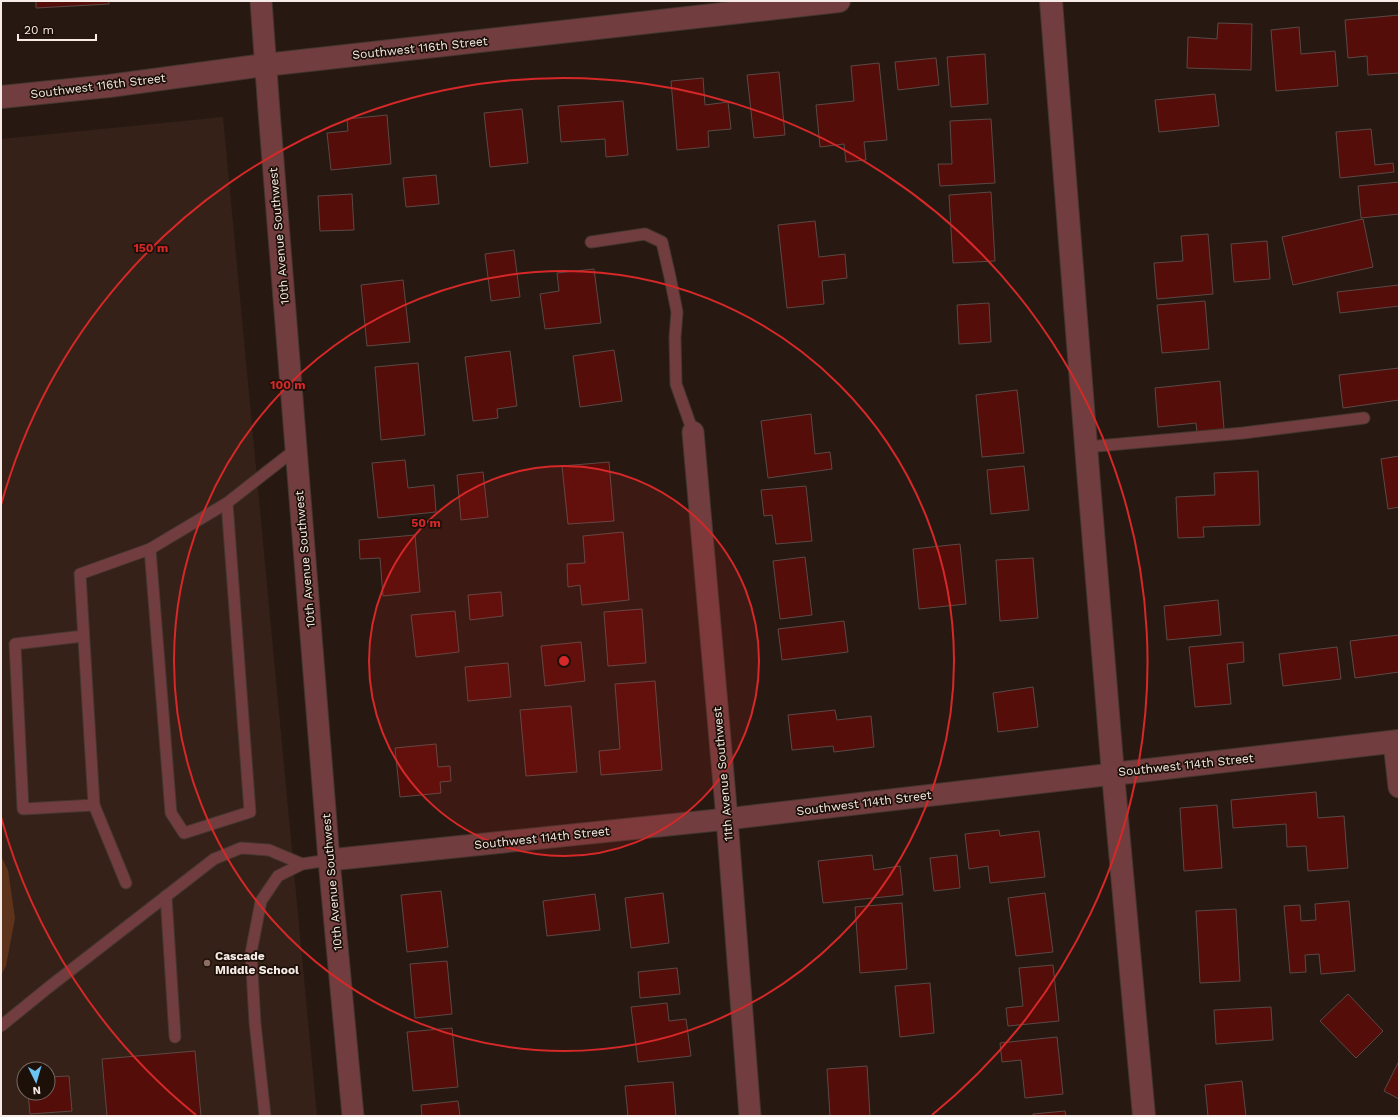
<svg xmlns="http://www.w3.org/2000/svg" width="1400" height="1117" viewBox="0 0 1400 1117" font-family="'Work Sans',sans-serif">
<rect width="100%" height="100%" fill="#271911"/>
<!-- built -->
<path fill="#352117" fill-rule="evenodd" d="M 223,117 L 317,1116 L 1,1116 L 1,139 ZM 24,1069 L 48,1069 L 48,1093 L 24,1093 Z"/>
<!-- green -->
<polygon fill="#5e331b" points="1,856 8,870 15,918 6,966 1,975"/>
<!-- building -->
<g fill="#540d09" stroke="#5b4845">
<polygon points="36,1 109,1 109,4 36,8"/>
<polygon points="1399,15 1399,73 1368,75 1367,56 1348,58 1345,20"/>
<polygon points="1218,23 1252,24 1251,70 1187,68 1188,37 1217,39"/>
<polygon points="1299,27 1301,54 1335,51 1338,86 1276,91 1271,30"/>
<polygon points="985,54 988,104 951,107 947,57"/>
<polygon points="936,58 939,85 898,90 895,62"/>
<polygon points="879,63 887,140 864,142 866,160 846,162 844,144 820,147 816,105 854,101 851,66"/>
<polygon points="779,72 785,135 754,138 747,75"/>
<polygon points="703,78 705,105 728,102 731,129 708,131 709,147 677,150 671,81"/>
<polygon points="1215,94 1219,126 1159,132 1155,100"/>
<polygon points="623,101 628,155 606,157 605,139 561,142 558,106"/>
<polygon points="522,109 528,163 490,167 484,113"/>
<polygon points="387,115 391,164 331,170 327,133 348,131 347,119"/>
<polygon points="991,119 995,183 940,186 938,164 952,164 950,121"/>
<polygon points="1371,129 1375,165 1393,163 1394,172 1340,178 1336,132"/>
<polygon points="436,175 439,204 406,207 403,178"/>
<polygon points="1399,182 1399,214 1361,218 1358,186"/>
<polygon points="991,192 995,261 953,263 949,195"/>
<polygon points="352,194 354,230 320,231 318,196"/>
<polygon points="1363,219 1373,267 1293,285 1282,237"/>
<polygon points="815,221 819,257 845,254 847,278 822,281 824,304 787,308 778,225"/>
<polygon points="1208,234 1213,294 1157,299 1154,263 1183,261 1181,236"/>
<polygon points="1267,241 1270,279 1234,282 1231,244"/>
<polygon points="514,250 520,297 491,301 485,254"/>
<polygon points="594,269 601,323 545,329 540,294 559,291 557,273"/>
<polygon points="403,280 410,342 367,346 361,285"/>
<polygon points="1399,285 1399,306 1340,313 1337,292"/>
<polygon points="1205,301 1209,349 1162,353 1157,305"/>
<polygon points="989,303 991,342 959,344 957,305"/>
<polygon points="614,350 622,401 580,407 573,356"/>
<polygon points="510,351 517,406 497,409 498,418 473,421 465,357"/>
<polygon points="418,363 425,435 381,440 375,367"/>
<polygon points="1399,368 1399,400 1343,408 1339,375"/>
<polygon points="1220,381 1224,429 1197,432 1196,423 1158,427 1155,388"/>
<polygon points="1017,390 1024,453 982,457 976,395"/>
<polygon points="811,414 815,454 830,452 832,469 768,478 761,421"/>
<polygon points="1399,456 1399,507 1388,509 1381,459"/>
<polygon points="405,460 408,488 434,485 436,512 378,518 372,463"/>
<polygon points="609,462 614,521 568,524 562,466"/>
<polygon points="1024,466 1029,510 991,514 987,470"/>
<polygon points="1258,471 1260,525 1203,527 1204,537 1178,538 1176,497 1215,495 1214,473"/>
<polygon points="483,472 488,517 461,520 457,475"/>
<polygon points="806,486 812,541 776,544 772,515 764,516 761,490"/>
<polygon points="623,532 629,600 582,605 580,585 568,587 567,564 585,563 583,536"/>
<polygon points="415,535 420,592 383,596 380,558 360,559 359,540"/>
<polygon points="960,544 966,604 919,609 913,549"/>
<polygon points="805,557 812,615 780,619 773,561"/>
<polygon points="1033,558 1038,618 1000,621 996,560"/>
<polygon points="501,592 503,616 470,620 468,595"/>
<polygon points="1218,600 1221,635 1167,640 1164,606"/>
<polygon points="642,609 646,663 608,666 604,612"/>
<polygon points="455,611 459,652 416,657 411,615"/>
<polygon points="844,621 848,652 782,660 778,629"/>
<polygon points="1399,635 1399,672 1355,678 1350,641"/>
<polygon points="581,642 585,681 545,686 541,646"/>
<polygon points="1243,642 1244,662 1227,664 1231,704 1195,707 1189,647"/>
<polygon points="1337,647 1341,679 1283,686 1279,654"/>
<polygon points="508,663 511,697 468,701 465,667"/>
<polygon points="655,681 662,770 601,775 599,751 620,749 615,684"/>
<polygon points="1033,687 1038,727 998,732 993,693"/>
<polygon points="571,706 577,772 526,776 520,710"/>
<polygon points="835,710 837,720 871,716 874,747 834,752 833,746 792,750 788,715"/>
<polygon points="436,744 438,767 450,766 451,781 440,782 441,793 400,797 395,748"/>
<polygon points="1316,792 1318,818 1344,816 1348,868 1308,871 1306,846 1287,847 1286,824 1233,828 1231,800"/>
<polygon points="1217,805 1222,868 1184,871 1180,808"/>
<polygon points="999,830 1000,836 1039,831 1045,877 990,883 988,866 969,869 965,834"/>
<polygon points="872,855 874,870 900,866 903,895 823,903 818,861"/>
<polygon points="957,855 960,888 934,891 930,858"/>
<polygon points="441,891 448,947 407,952 401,895"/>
<polygon points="663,893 669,943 631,948 625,898"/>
<polygon points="1045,893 1053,952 1016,956 1008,898"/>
<polygon points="595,894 600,930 547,936 543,901"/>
<polygon points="1349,901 1355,971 1321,974 1319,954 1305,955 1306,972 1290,973 1284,906 1300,905 1301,921 1316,920 1315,904"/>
<polygon points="902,903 907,969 860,973 855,907"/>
<polygon points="1236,909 1240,981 1200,983 1196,911"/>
<polygon points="447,961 452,1014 415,1018 410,964"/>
<polygon points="1053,965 1059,1021 1008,1026 1006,1008 1023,1006 1019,968"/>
<polygon points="677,968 680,994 640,998 638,972"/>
<polygon points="930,983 934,1033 900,1037 895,986"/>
<polygon points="1348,994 1383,1031 1356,1058 1320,1021"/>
<polygon points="667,1003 669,1021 686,1019 691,1056 638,1062 631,1007"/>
<polygon points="1271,1007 1273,1040 1216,1044 1214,1010"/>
<polygon points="452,1028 458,1087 413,1091 407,1032"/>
<polygon points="1057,1037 1063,1094 1025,1098 1021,1060 1002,1062 1000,1043"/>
<polygon points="195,1051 201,1116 107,1116 102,1059"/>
<polygon points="1399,1061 1399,1099 1384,1091"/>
<polygon points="867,1066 870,1116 830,1116 827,1069"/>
<polygon points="69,1076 72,1111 30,1114 28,1093 48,1093 48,1077"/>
<polygon points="1242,1081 1246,1116 1208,1116 1205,1085"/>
<polygon points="673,1082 676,1116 628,1116 625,1086"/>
<polygon points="458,1101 460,1116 422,1116 421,1105"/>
<polygon points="1065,1111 1066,1116 1033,1116 1033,1114"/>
</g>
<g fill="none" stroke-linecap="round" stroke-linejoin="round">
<!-- service casing -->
<g stroke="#44362f" stroke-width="13">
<g id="service">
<polyline points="591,242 645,234 662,242 670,277 677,312 675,337 676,384 693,432"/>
<polyline points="1086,447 1243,433 1364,418"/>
<polyline points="150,549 171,813 184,833 250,812 227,503"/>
<polyline points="83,636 15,644 23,809 94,805 80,574 150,549 227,503 296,449"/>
<polyline points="94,805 126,883"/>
<polyline points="166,896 175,1037"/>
<polyline points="1,1026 49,987 214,859 241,848 269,850 302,864"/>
<polyline points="265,1116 255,1023 251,953 261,901 278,876 302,864 329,860"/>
</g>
</g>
<!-- minor casing -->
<g stroke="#44362f" stroke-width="23">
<g id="minor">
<polyline points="261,1 269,111 329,860 353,1116"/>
<polyline points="693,432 727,819 750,1116"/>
<polyline points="1394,742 1399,787"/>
<polyline points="329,860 727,819 1113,774"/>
</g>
</g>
<!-- tertiary casing -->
<g stroke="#44362f" stroke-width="24">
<g id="tertiary">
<polyline points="1051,1 1088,471 1113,774 1144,1116"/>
<polyline points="1,97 109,86 265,65 839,1"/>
<polyline points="1113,774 1399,741"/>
</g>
</g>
<!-- service -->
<use href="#service" stroke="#723d3e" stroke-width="11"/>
<!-- minor -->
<use href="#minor" stroke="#723d3e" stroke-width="21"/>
<!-- tertiary -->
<use href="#tertiary" stroke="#723d3e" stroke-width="22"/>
</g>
<!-- distance rings -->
<circle cx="564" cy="661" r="195" fill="#d62828" fill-opacity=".12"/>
<g fill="none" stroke="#d62828" stroke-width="2">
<circle cx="564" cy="661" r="195"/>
<circle cx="564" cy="661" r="390"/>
<path d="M196 1115A584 584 0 0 1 1 817M1 505A584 584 0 1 1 932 1115"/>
</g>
<!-- markers -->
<circle fill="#8d6e63" stroke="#1d1009" stroke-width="1.5" cx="207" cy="963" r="4"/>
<g text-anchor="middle" stroke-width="3.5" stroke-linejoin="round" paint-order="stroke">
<!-- street labels -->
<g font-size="12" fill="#f6ebe6" stroke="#1d1009">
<text transform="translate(420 48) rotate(-6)" y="4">Southwest 116th Street</text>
<text transform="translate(98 86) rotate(-7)" y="4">Southwest 116th Street</text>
<text transform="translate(279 236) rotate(-95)" y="4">10th Avenue Southwest</text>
<text transform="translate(305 559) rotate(-95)" y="4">10th Avenue Southwest</text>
<text transform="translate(1186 765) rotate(-6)" y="4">Southwest 114th Street</text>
<text transform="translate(723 774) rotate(-95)" y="4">11th Avenue Southwest</text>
<text transform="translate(864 803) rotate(-7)" y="4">Southwest 114th Street</text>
<text transform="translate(542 838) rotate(-6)" y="4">Southwest 114th Street</text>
<text transform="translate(332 882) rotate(-95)" y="4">10th Avenue Southwest</text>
</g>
<!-- poi labels -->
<g font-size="12" font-weight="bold" fill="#f6ebe6" stroke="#1d1009" text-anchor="start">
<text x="215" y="960">Cascade<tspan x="215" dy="14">Middle School</tspan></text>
</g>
</g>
<circle cx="564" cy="661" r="6" fill="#d62828" stroke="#1d1009" stroke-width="2"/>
<g font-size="12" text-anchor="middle" font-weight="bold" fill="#d62828" stroke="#1d1009" stroke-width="3.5" stroke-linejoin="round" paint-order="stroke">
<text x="151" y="252">150 m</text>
<text x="288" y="389">100 m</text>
<text x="426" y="527">50 m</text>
</g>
<!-- border -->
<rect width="1400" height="1117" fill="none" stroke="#f6ebe6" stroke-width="4"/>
<!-- north arrow -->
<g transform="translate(36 1081) rotate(175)"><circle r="19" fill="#1d1009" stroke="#746861"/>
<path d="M0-3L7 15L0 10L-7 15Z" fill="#6bc3f2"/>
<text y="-6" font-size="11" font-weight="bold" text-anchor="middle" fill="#f6ebe6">N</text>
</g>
<!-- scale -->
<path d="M18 34v6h78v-6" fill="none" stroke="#f6ebe6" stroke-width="2"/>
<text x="24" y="34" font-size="12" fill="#f6ebe6" stroke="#1d1009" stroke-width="3" paint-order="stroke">20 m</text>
</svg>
